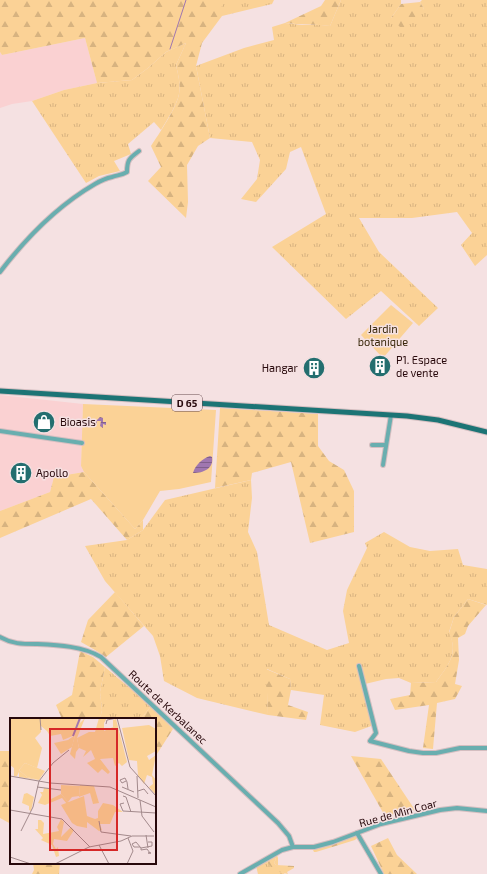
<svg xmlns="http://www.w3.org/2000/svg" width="487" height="874" viewBox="0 0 487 874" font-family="'Exo 2',sans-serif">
<defs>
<pattern id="grass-tufts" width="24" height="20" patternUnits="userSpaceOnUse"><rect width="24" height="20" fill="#fbd296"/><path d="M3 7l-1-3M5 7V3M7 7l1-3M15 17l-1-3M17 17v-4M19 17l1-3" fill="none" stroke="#d7b380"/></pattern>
<pattern id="forest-firs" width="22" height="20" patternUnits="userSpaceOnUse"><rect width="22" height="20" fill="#fbd296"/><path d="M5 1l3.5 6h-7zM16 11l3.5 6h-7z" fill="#d7b380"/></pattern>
<pattern id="water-rules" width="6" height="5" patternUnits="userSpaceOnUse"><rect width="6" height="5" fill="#a077b0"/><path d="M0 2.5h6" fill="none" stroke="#82608d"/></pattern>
</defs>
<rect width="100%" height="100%" fill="#f5e1e2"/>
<!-- built -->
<g fill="#fad1d2">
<polygon points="85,38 97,83 64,90 32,101 12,104 0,108 0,52 2,55"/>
<polygon points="0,395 83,404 81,466 84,472 54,477 50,492 0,511"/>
</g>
<!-- grass -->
<g fill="url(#grass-tufts)">
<polygon points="222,0 274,0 272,4 222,16"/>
<polygon points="341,0 401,0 401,4 391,18 424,9 420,2 422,0 487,0 487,255 475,266 461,245 472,233 457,212 412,218 359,218 379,252 438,308 419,326 381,291 346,319 272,247 326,214 301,147 290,152 286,169 256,202 241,199 257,179 260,160 252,142 210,138 196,66 244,48 274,40 272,27 285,23 302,25 321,25 330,26"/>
<path d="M 186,43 L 176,65 C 178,74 181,85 179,94 C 177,105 167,120 161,130 L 154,122 L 128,144 L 131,154 L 114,161 L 120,171 L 99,176 L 86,183 L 32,101 L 64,90 L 97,83 L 132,80 L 148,68 L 166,52 Z"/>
<path d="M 251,480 L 252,498 L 248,532 L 257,552 L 269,625 L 327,650 L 349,643 L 343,611 L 347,590 L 367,548 L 365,543 L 384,532 L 410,547 L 430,551 L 458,549 L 463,565 L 487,569 L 487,605 L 468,599 L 454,617 L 449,632 C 459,654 448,665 436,682 L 411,683 L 399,678 L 386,679 L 365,684 L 374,725 L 355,732 L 320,725 L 324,695 L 291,690 L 290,679 L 267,669 L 268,715 L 197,698 L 164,681 L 160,656 L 153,636 L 105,581 L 85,546 L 127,540 L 143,530 L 165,500 Z"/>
<polygon points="105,667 151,706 141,719 100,719 102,710 100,692"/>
<polygon points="277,855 278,858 278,866 276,865 274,863 276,859 274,857 267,862 285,874 258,874 256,866"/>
</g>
<!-- forest -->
<g fill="url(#forest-firs)">
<path d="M 0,0 L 222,0 L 222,16 L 202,43 L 196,66 L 210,138 L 198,146 L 187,165 L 188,202 L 186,218 L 148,181 L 161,167 L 151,146 C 159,134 177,107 179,94 C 181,85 178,74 176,65 L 186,43 L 166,52 L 148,68 L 132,80 L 97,83 L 85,38 L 2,55 L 0,52 Z"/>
<path d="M 325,0 L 341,0 L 330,26 C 315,24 300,25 285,23 L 321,6 Z"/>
<polygon points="420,2 424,9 402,29 391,18 401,4"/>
<polygon points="220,408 318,414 318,446 329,461 344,470 354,491 354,532 310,543 291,462 252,473 251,480 215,488"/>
<polygon points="84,472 135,529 143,520 143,530 127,540 91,499 0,538 0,511 50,492 54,477"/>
<polygon points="115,592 144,626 106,657 95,650 81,642 88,620"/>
<path d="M 468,599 L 486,605 L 468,626 L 465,634 L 458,638 L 459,660 L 455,684 L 462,686 L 455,699 L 437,703 L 433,749 L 423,748 L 429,705 L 395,710 L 390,699 L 410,695 L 411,683 L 436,682 C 448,665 459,654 449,633 L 454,617 Z"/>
<polygon points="80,651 93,657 105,667 100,692 102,710 100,719 62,719 56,705 72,695"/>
<polygon points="266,669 290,679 291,690 288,705 308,712 306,720 268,715"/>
<polygon points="151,706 173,729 155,757 155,719 141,719"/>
<polygon points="0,751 11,751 11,824 0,818"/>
<polygon points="351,756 381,759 415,810 385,816"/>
<polygon points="355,835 357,838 355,840 316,852 314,852 313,850 344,840"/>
<polygon points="388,838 397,855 417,874 384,874 371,846"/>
<polygon points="274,857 276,859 274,863 276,865 294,866 294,868 287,872 288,874 275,871 267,862"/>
<polygon points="33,863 44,863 45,864 47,863 60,863 59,874 32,874 34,870"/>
</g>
<!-- green -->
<g fill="#fbd296">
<polygon points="391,305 413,323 383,358 361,335"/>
<polygon points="83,404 216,410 211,482 179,489 160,491 143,520 135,529 84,472 81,466"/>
</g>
<!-- water -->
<g fill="url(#water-rules)">
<polygon points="100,417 103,418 103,422 106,422 106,425 103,424 103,428 100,426 101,421 97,421 96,425 93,424 93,421 96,421"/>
<path d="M 210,456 L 212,457 C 214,469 203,473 193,473 C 195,465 203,458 210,456 Z"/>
</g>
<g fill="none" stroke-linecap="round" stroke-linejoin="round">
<!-- stream -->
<polyline stroke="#a077b0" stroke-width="1" points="170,49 186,0"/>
<!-- minor casing -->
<g stroke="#d4bec0" stroke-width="6">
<g id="minor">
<path d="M 0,272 C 26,238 57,206 95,184 C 100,181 107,178 112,177 C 118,175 122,175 127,172 C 127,159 130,158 139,151"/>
<polyline points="0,431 82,443"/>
<polyline points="372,445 385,445"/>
<polyline points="383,465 391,415"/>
<path d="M 0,637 C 12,644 22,644 36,644 C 57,645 83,646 101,657 L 278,823 L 289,836 L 293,847"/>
<polyline points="359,666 376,733 370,741 409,751 423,753 436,753 460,748 487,748"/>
<polyline points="357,833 381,874"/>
<polyline points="240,874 282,850 293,847 314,847 333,842 381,824 440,810 457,808 487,811"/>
</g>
</g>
<!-- major casing -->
<g stroke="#d4bec0" stroke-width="7">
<polyline id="major" points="0,391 407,416 438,420 487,432"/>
</g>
<!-- minor -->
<use href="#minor" stroke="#69aeaf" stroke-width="4"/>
<!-- major -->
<use href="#major" stroke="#1c7475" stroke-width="5"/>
</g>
<!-- icons -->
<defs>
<g id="building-disc" transform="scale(1.15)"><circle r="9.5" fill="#236e6f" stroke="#f5e1e2"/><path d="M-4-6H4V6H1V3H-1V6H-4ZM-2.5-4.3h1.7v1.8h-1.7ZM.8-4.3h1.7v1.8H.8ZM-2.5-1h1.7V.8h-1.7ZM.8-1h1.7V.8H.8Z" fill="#fff"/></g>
<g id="shop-disc" transform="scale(1.15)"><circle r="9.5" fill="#236e6f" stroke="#f5e1e2"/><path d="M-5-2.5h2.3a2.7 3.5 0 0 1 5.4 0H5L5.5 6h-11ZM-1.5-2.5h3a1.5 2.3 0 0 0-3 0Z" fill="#fff"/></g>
</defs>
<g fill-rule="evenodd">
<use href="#building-disc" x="380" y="366"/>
<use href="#building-disc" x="314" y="368"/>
<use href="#shop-disc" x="44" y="422"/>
<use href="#building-disc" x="21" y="473"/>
</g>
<g text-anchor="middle" stroke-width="3" stroke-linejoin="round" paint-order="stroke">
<!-- shield labels -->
<rect fill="#f5e1e2" stroke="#65494c" stroke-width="1" x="172" y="395" width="30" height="16" rx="3"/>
<g font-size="10" font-weight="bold" fill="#27080b">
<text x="187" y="407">D 65</text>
</g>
<!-- park labels -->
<g font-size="11" fill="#39270a" stroke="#f5e1e2">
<text x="383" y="333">Jardin<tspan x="383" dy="13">botanique</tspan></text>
</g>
<!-- poi labels -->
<g font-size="11" fill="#27080b" stroke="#f5e1e2" text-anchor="start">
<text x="396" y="364">P1. Espace<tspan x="396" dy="13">de vente</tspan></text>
<text x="298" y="372" text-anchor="end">Hangar</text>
<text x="60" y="426">Bioasis</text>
<text x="36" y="477">Apollo</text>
</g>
<!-- street labels -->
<g font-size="11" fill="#27080b" stroke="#f5e1e2">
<text transform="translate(168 707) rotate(43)" y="4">Route de Kerbalanec</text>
<text transform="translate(398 813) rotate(-15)" y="4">Rue de Min Coar</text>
</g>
</g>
<!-- overview -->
<g transform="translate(10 718)">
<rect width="146" height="146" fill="#f5e1e2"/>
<path d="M 89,0 L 97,0 L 94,5 L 94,13 L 103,9 L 103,2 L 106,1 L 117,44 L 112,48 L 109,45 L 105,48 L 103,40 L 90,41 L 100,54 L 98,56 L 92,51 L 88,55 L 77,45 L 85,41 L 81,32 L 73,39 L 76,33 L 69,30 L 67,20 L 79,14 L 85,14 ZM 139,7 L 146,11 L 146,33 L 137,38 L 139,42 L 146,37 L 142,57 L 146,62 L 146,77 L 139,69 L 143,66 L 142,59 L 137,57 L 134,66 L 128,57 L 127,43 L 119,42 L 112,10 ZM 65,17 L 62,29 L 51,36 L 44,25 L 58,22 ZM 15,45 L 35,53 L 29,62 L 17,59 L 9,52 ZM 17,75 L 24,79 L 21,93 L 19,92 L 19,88 L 12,85 L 14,76 ZM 74,78 L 77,98 L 85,101 L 88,100 L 88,93 L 93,85 L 103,87 L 113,94 L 105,94 L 100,106 L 90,106 L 92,112 L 89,113 L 77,104 L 77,110 L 67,108 L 62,105 L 51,87 Z" fill="#fbd296"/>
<path d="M 0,0 L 71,0 L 70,5 L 75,0 L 67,20 L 69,30 L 66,34 L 65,41 L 60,36 L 65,17 L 53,22 L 51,16 L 40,18 L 37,13 L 31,8 L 31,14 L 25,20 L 32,30 L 27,50 L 15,45 L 9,52 L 17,59 L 29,62 L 9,59 L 9,54 L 7,58 L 4,58 L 4,50 L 0,47 ZM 70,67 L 84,68 L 89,85 L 83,86 L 80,75 L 69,79 ZM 34,70 L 39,71 L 39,82 L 51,76 L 59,85 L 57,86 L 52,80 L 35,87 L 28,85 L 32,77 L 30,74 L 33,74 ZM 51,101 L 54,104 L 51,119 L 61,109 L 64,112 L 57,123 L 44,121 L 43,126 L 46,131 L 48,129 L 49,138 L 46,139 L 42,127 L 31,122 L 33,120 L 25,111 L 28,111 L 28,102 L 31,102 L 34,105 L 33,116 L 49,113 L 47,109 Z" fill="#fbd296"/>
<path d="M 51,67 L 70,68 L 69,78 L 62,79 L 58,84 L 51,76 Z" fill="#fbd296"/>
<path fill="none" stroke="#a077b0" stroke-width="2" d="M 63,18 L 70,0"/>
<path fill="none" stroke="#a38a8c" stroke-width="1" d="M 30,0 L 31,12M 107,0 L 120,49 L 146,78M 96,6 L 97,2 L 107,0M 0,58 L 40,65 L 100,69 L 146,89M 127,58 L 128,80M 116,63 L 112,65 L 110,62 L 115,60 L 117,64 L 118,71M 27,69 L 51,72M 112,69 L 124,74M 128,73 L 134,71 L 138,76M 113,78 L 116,79 L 121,94M 130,82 L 132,98 L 144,114M 114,85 L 110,86 L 113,93 L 146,95M 0,92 L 52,101 L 80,129M 89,103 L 91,114 L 121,118M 11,113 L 23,89 L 29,63 L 43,45 L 59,32M 136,117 L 138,130M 89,127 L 99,146M 130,129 L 124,129 L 122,126 L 126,124 L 131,130 L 142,128 L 142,124 L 138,124M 131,130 L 131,132 L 137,131 L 140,135 L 138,135 L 141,135 L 140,135M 0,139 L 21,146M 45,146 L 79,129 L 111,123 L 122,118 L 144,118M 117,146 L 123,133 L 118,120"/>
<path fill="#d62828" fill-opacity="0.15" stroke="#d62828" stroke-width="2" d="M 40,11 L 107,11 L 107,132 L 40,132 Z"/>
<rect width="146" height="146" fill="none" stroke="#27080b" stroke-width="2"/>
</g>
</svg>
